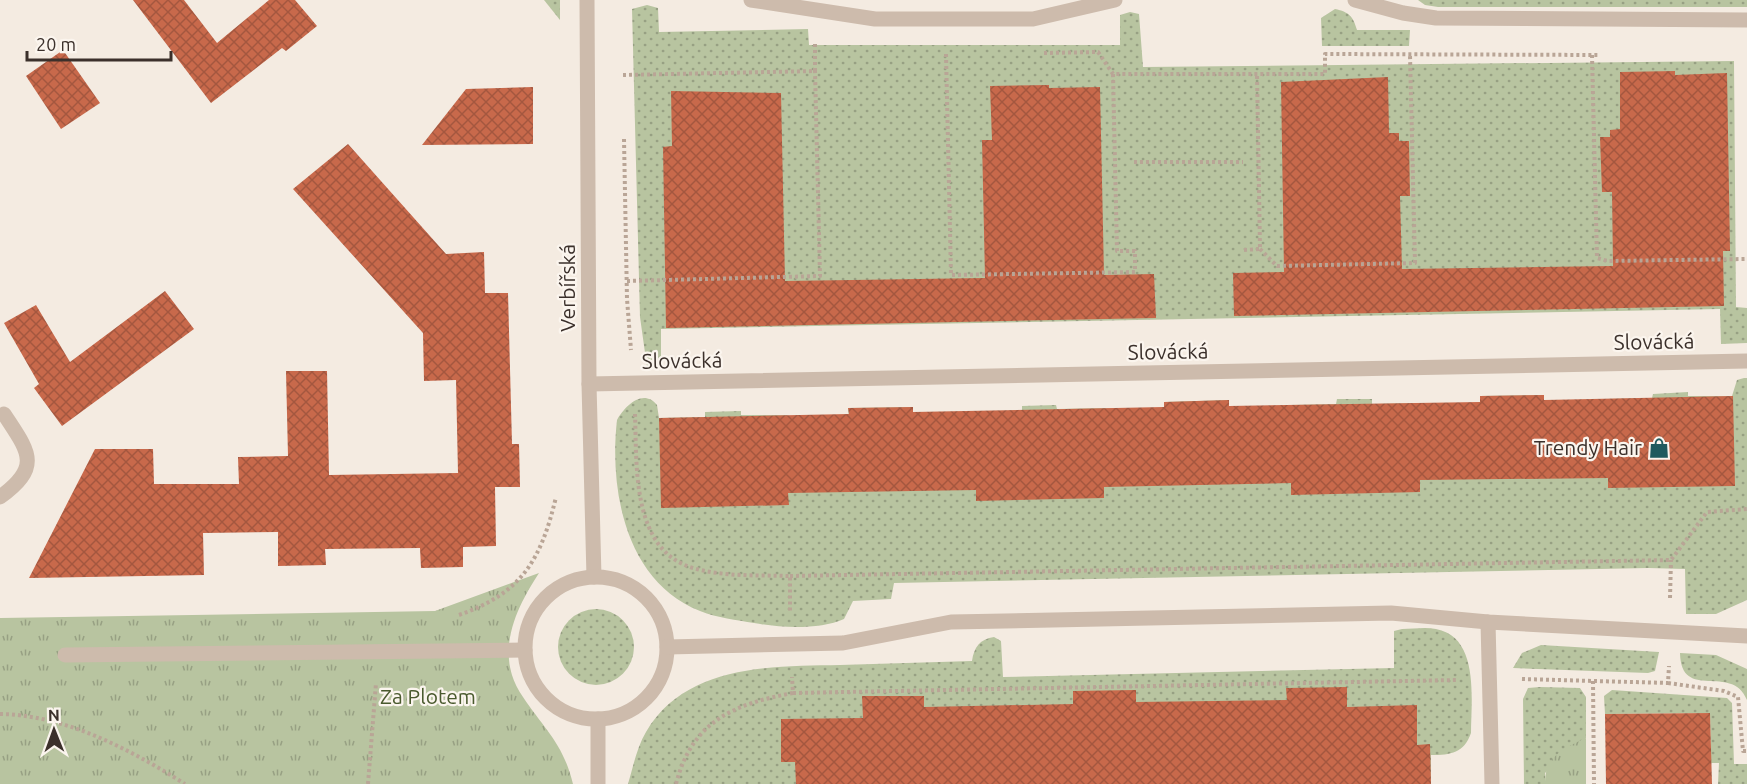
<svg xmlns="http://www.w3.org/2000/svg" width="1747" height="784" viewBox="0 0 1747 784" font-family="Ubuntu,sans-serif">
<defs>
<pattern id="grass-dots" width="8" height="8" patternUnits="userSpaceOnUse" patternTransform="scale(1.5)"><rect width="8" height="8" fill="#b8c4a0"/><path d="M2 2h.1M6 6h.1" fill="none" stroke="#97a083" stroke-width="1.8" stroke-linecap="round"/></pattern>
<pattern id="park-tufts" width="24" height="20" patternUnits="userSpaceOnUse" patternTransform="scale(1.5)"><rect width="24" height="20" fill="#b8c4a0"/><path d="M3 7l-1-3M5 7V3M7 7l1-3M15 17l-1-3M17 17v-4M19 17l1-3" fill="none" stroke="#97a083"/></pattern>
<pattern id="building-cross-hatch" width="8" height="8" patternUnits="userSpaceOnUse" patternTransform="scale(1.5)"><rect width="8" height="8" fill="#c8694b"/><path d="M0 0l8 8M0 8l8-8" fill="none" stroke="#a4573f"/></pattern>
</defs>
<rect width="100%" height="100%" fill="#f4ebe1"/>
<!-- grass -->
<g fill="url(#grass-dots)">
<polygon points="544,0 560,0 560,20"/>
<polygon points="1418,0 1747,0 1747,7 1438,7 1425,5"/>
<polygon points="647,5 658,8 659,32 808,29 809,45 1120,45 1120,15 1130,12 1139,14 1143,67 1734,61 1736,307 1747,308 1747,343 1721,344 1720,309 661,329 661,361 647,367 640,317 632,9"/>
<path d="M 1335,9 C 1349,12 1353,16 1357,30 L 1410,30 L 1409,46 L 1322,46 L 1321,18 Z"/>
<path d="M 1744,378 L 1747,378 L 1747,600 L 1716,614 L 1686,614 L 1685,569 L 1648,568 L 894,583 L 891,599 L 853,601 L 844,619 C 820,630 780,628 754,623 C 736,620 718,618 700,611 C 626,582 609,491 617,420 C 625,406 643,388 657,405 L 659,418 L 705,417 L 705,412 L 741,411 L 741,415 L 787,415 L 787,421 L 849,419 L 848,408 L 913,407 L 913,418 L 1022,410 L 1022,406 L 1056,405 L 1057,409 L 1103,408 L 1164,413 L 1164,402 L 1229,400 L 1229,412 L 1290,411 L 1290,405 L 1336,404 L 1337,399 L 1372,399 L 1372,404 L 1419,403 L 1419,408 L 1480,407 L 1480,396 L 1544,395 L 1544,406 L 1606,405 L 1606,399 L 1652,398 L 1653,394 L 1688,392 L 1688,396 L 1732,396 L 1737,380 Z"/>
<circle cx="596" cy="647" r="38"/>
<path d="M 1402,629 C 1413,629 1425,627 1436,629 C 1480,637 1471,701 1471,733 C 1464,753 1451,755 1431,755 L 1431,784 L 628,784 C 633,767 637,747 646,732 C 685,665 771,666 840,665 C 884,664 928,662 972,661 C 974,647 980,639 994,637 L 1001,641 L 1003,677 L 1394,668 L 1394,631 Z"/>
<polygon points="1541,645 1659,652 1655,671 1648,673 1513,668 1522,653"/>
<path d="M 1680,653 L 1716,655 L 1747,669 L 1747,700 C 1732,662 1681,703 1680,653 Z"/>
<polygon points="1540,687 1580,688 1586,697 1586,738 1545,773 1545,784 1524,784 1523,699 1528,688"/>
<polygon points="1612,690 1727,698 1732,703 1734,764 1747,764 1747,784 1718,784 1719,763 1711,763 1710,713 1605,714 1604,696"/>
</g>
<!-- park -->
<g fill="url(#park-tufts)">
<path d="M 539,573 C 514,611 494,656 523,697 C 545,730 563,743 573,784 L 0,784 L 0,618 L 435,611 Z"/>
<path d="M 1586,738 L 1586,784 L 1545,784 C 1544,757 1564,748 1586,738 Z"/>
</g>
<!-- building -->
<g fill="url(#building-cross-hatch)">
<polygon points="133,0 184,0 217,43 269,0 295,0 317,26 286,51 282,48 211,103"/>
<polygon points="63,50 100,103 61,129 26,76"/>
<polygon points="1675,71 1675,75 1727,73 1730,251 1723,251 1724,306 1234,316 1233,273 1284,272 1281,82 1388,77 1389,133 1399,133 1399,141 1409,141 1410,196 1400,196 1402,269 1613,266 1612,192 1602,192 1600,137 1610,137 1610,130 1620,129 1620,72"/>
<polygon points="1049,85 1049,88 1100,87 1104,275 1154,274 1156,318 666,328 663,147 672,146 671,91 781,93 785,281 985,278 982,140 992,140 990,86"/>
<polygon points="533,87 533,144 422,145 466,89"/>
<polygon points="348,144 446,254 484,252 485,293 508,293 512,444 519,444 520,487 495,487 496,546 463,547 463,567 421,568 420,548 325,549 326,565 278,566 278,532 203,533 204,575 29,578 95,449 153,449 154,484 239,484 238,457 288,456 286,371 327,371 329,475 458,473 456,380 424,381 423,333 293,189"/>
<polygon points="165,291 194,329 62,426 34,388 39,384 4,323 36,305 70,362"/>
<polygon points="1544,395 1544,400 1733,396 1735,486 1608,488 1608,478 1420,480 1420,492 1291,495 1291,483 1104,487 1104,498 976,501 976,490 788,493 789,505 661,508 659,418 849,414 848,408 913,407 913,412 1164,407 1164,402 1229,400 1229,406 1480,402 1480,396"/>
<polygon points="1347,687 1347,707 1417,705 1417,745 1430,744 1431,784 796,784 795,762 781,762 781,719 863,718 862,696 924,696 924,707 1073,704 1073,691 1136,690 1136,702 1287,700 1286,688"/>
<polygon points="1710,713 1712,784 1606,784 1605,714"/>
</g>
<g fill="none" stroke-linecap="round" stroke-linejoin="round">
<!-- path -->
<g stroke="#b9a596" stroke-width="4" stroke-dasharray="3 3" stroke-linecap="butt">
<polyline points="1044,53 1098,52 1113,74 1325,74 1325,54 1599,55"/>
<polyline points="946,54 951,275 1135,272 1135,251 1117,251 1113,74"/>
<polyline points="1592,55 1597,258 1608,261 1747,259"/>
<polyline points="623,75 815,71 815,41"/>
<polyline points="624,139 627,299 631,350"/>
<polyline points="1134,162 1243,162"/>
<polyline points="1260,249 1277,266 1415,263 1410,55"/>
<polyline points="1244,250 1260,249 1257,74"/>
<polyline points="627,281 820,276 815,71"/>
<path d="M 635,414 C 637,465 631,550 693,568 C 724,577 758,575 790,576 L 790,613"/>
<polyline points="790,576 1671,560 1707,512 1747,509"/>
<polyline points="1670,598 1671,560"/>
<path d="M 459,615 C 522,593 541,560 556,497"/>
<polyline points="1522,679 1668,683 1669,666"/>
<polyline points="1593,681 1594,784"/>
<polyline points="1668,683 1724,691 1738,697 1743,751 1747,751"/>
<polyline points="793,693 1457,680"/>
<path d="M 0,714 C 66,715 131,750 185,784"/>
<polyline points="368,784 376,683"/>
<path d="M 676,784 C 692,721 734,704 793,693 L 792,677"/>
</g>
<!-- service -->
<g stroke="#cdbbac" stroke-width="15">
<polyline points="1488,622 1492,784"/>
<polyline points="65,655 525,650"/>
</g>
<!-- minor -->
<g stroke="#cdbbac" stroke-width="15">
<polyline points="587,0 589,384 594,577"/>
<polyline points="751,0 875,19 1033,19 1115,0"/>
<polyline points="1355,0 1403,13 1436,18 1747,20"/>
<polyline points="589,384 1747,361"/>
<path d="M 0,497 C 43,466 28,451 4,414"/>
<circle cx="596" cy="648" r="71"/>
<polyline points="667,647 843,643 951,622 1391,613 1488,622 1747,636"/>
<polyline points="598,719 598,784"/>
</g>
</g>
<!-- icons -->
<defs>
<g id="shop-bare" transform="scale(1.62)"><path d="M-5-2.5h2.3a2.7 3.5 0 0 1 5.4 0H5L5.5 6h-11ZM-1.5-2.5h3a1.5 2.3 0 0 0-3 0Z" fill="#1f5a5e" stroke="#fbf5ee" stroke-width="2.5" paint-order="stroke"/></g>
</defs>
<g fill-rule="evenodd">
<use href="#shop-bare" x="1659" y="448"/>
</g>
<g text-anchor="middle" stroke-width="4.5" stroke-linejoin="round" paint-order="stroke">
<!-- street labels -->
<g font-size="21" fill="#3b302b" stroke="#fbf5ee">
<text transform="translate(568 288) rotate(-90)" y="7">Verbířská</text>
<text transform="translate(1654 342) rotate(-1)" y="7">Slovácká</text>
<text transform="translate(1168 352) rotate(-1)" y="7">Slovácká</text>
<text transform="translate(682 361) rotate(-1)" y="7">Slovácká</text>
</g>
<!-- poi labels -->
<g font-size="21" fill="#3b302b" stroke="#fbf5ee" text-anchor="end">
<text x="1642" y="455">Trendy Hair</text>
</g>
<!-- park labels -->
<g font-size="21" fill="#4a5a2e" stroke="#fbf5ee">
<text x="428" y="704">Za Plotem</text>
</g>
</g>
<!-- north arrow -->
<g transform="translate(54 730) rotate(359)" stroke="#fbf5ee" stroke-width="4.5" paint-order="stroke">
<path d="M0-4.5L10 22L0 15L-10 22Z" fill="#3b302b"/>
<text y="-9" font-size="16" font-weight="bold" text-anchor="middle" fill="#3b302b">N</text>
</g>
<!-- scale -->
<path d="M27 51v9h144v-9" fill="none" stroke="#3b302b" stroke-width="3"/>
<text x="36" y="51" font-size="18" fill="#3b302b" stroke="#fbf5ee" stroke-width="4.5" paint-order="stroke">20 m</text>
</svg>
